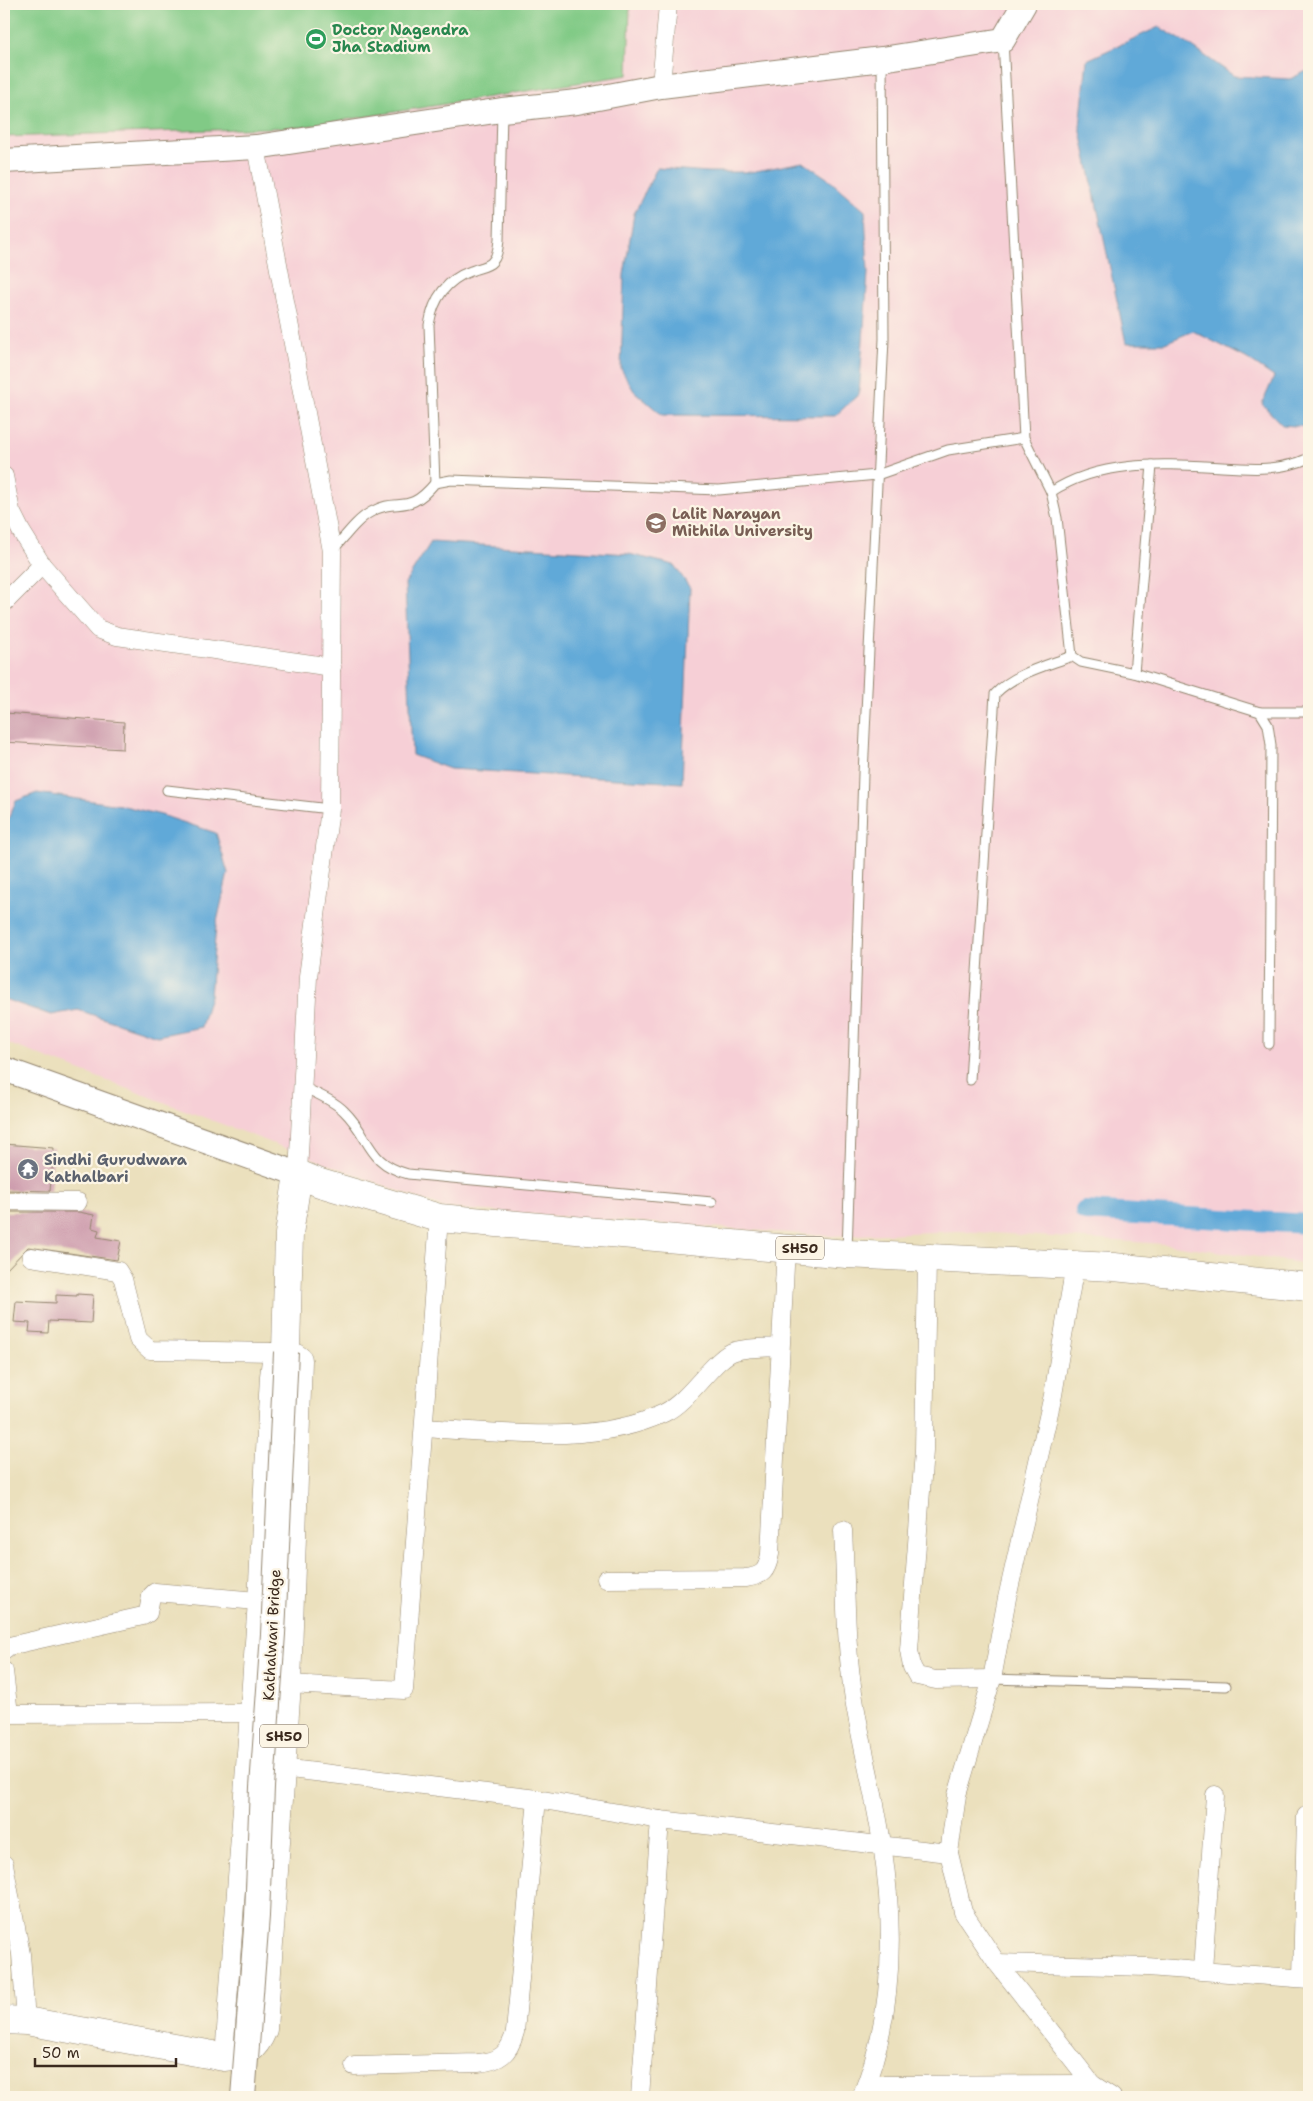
<svg xmlns="http://www.w3.org/2000/svg" width="1313" height="2101" viewBox="0 0 1313 2101" font-family="'Shantell Sans',sans-serif">
<rect width="100%" height="100%" fill="#fcf5e5"/>
<filter id="ink" filterUnits="userSpaceOnUse"><feTurbulence type="fractalNoise" baseFrequency=".02" numOctaves="2"/><feDisplacementMap in="SourceGraphic" scale="10" xChannelSelector="R" yChannelSelector="G"/><feConvolveMatrix kernelMatrix="1 2 1 2 8 2 1 2 1" color-interpolation-filters="sRGB"/></filter>
<filter id="wash" filterUnits="userSpaceOnUse"><feTurbulence type="fractalNoise" baseFrequency=".0096" numOctaves="4" result="noise"/><feDisplacementMap in="SourceGraphic" scale="20" xChannelSelector="R" yChannelSelector="G"/><feGaussianBlur stdDeviation="1.12" result="paint"/><feColorMatrix in="noise" values="0 0 0 0 0 0 0 0 0 0 0 0 0 0 0 0 0 1.4 0 .05"/><feComposite in="paint" operator="in"/></filter>
<g filter="url(#wash)">
<rect width="100%" height="100%" fill="#ebe0bd"/>
<!-- built -->
<polygon fill="#f6cfd6" points="4,4 1309,4 1309,1264 1165,1244 959,1231 832,1236 444,1208 4,1042"/>
<!-- green -->
<polygon fill="#81ca86" stroke="#5e7a52" points="4,4 630,4 628,75 301,127 4,137"/>
<!-- water -->
<g fill="#60a9d8" stroke="#4e6a7b">
<polygon points="1159,27 1188,44 1234,76 1290,79 1309,70 1309,427 1282,425 1262,404 1274,377 1246,358 1193,331 1165,343 1126,343 1080,127 1087,60"/>
<polygon points="803,162 827,178 865,211 868,273 859,394 835,416 662,415 634,391 621,369 624,275 634,214 657,168 708,172 751,172"/>
<polygon points="431,542 629,554 674,565 690,588 682,783 450,769 412,755 405,583"/>
<polygon points="37,793 120,805 161,815 216,833 228,873 216,926 210,996 201,1027 157,1036 78,1010 51,1015 4,999 4,828 16,801"/>
</g>
<g fill="none" stroke-linecap="round" stroke-linejoin="round">
<!-- canal -->
<polyline stroke="#60a9d8" stroke-width="20" points="1085,1211 1309,1224"/>
</g>
<g id="blocks">
<!-- building -->
<g fill="#cc9aac">
<polygon points="5,713 124,722 123,749 4,742"/>
<polygon points="4,1144 54,1148 50,1191 4,1190"/>
<polygon points="4,1212 79,1212 94,1215 92,1228 99,1230 97,1237 121,1241 117,1260 28,1247 4,1272"/>
<polygon points="77,1294 93,1295 91,1323 49,1321 48,1333 29,1332 30,1323 14,1322 16,1301 56,1303 56,1295 77,1296"/>
</g>
</g>
</g>
<g filter="url(#ink)">
<use href="#blocks" fill-opacity="0" stroke="#93856e" stroke-width="1"/>
<g fill="none" stroke-linecap="round" stroke-linejoin="round">
<!-- lane casing -->
<g stroke="#93856e" stroke-width="11">
<g id="lane">
<polyline points="1003,40 1024,438 1051,492 1057,518 1072,656 1081,662 1134,673 1260,712 1268,725 1271,745 1269,1044"/>
<path d="M 435,483 L 429,325 C 433,299 446,280 471,271 C 477,268 488,267 492,262 C 498,256 498,247 499,240 L 502,111"/>
<path d="M 1051,492 C 1102,459 1163,464 1222,467 C 1251,469 1282,471 1309,458"/>
<path d="M 332,551 C 344,538 356,520 371,512 C 399,496 407,517 435,483 L 451,480 L 719,490 L 877,475 L 948,450 L 1024,438"/>
<polyline points="1134,673 1152,465"/>
<polyline points="1260,712 1309,712"/>
<polyline points="167,790 330,809"/>
<path d="M 970,1080 L 995,694 C 1015,673 1046,666 1072,656"/>
<path d="M 301,1086 C 315,1093 333,1100 344,1111 C 371,1137 366,1163 408,1174 L 712,1202"/>
<polyline points="847,1251 863,774 884,339 882,60"/>
<polyline points="992,1679 1226,1686"/>
</g>
</g>
<!-- street casing -->
<g stroke="#93856e" stroke-width="19">
<g id="street">
<polyline points="661,86 668,4"/>
<polyline points="256,147 332,551 330,809 308,977 298,1174"/>
<polyline points="4,476 11,511 21,531 42,565 98,629 117,636 332,667"/>
<polyline points="4,603 42,565"/>
<polyline points="4,1201 78,1202"/>
<polyline points="31,1257 118,1271 123,1279 138,1339 150,1350 272,1352"/>
<polyline points="927,1257 924,1451 909,1650 912,1667 917,1676 936,1680 992,1679"/>
<polyline points="1075,1265 1053,1395 1007,1598 992,1679 957,1795 949,1853 963,1912 997,1963 1092,2084 1112,2097"/>
<path d="M 424,1428 C 497,1432 596,1446 664,1413 C 690,1401 714,1357 735,1351 C 749,1347 766,1348 780,1347"/>
<path d="M 843,1530 C 846,1586 845,1644 854,1699 C 862,1748 875,1796 882,1844 C 895,1928 894,2018 861,2097"/>
<path d="M 606,1579 L 745,1578 C 763,1576 767,1571 770,1554 L 786,1247"/>
<polyline points="4,1650 9,1646 143,1616 148,1613 151,1596 155,1592 257,1601"/>
<polyline points="4,1671 9,1714"/>
<polyline points="287,1684 404,1690 439,1218"/>
<polyline points="4,1714 248,1713"/>
<polyline points="282,1768 537,1799 660,1820 949,1853"/>
<polyline points="4,1864 21,1954 26,2021"/>
<polyline points="997,1963 1147,1967 1309,1979"/>
<polyline points="1203,1970 1215,1795"/>
<polyline points="1302,1978 1306,1816"/>
<polyline points="224,2057 257,1601 269,1376 272,1352 286,1352"/>
<path d="M 354,2066 L 478,2063 C 500,2061 509,2054 515,2032 L 537,1799"/>
<polyline points="866,2085 1092,2084"/>
<polyline points="640,2097 660,1820"/>
</g>
</g>
<!-- secondary casing -->
<g stroke="#93856e" stroke-width="26">
<g id="secondary">
<polyline points="4,161 256,147 502,110 577,102 661,86 882,59 1003,40 1024,4"/>
<polyline points="4,1069 298,1174"/>
</g>
</g>
<!-- primary casing -->
<g stroke="#93856e" stroke-width="29">
<path id="primary" d="M 4,2020 L 26,2021 L 224,2057 C 245,2055 255,2049 263,2029 L 287,1684 L 298,1360 L 286,1352 L 289,1234 L 298,1174 L 320,1183 L 439,1218 L 847,1254 L 1114,1267 L 1309,1287"/>
</g>
<!-- lane -->
<use href="#lane" stroke="#fff" stroke-width="9"/>
<!-- street -->
<use href="#street" stroke="#fff" stroke-width="18"/>
<!-- secondary -->
<use href="#secondary" stroke="#fff" stroke-width="24"/>
<!-- primary -->
<use href="#primary" stroke="#fff" stroke-width="28"/>
<!-- secondary-bridge casing -->
<g stroke="#93856e" stroke-width="26" stroke-linecap="butt">
<polyline id="secondary-bridge" points="243,2097 257,1916 262,1787 273,1634 286,1352"/>
</g>
<!-- secondary-bridge -->
<use href="#secondary-bridge" stroke="#fff" stroke-width="24"/>
</g>
</g>
<!-- icons -->
<defs>
<g id="stadium-disc" transform="scale(1.125)"><circle r="9.5" fill="#2e9e5b" stroke="#fcf5e5"/><path d="M0-5a6.5 5 0 1 0 0 10a6.5 5 0 1 0 0-10ZM-3.5-1.8h7v3.6h-7Z" fill="#fff"/></g>
<g id="university-disc" transform="scale(1.125)"><circle r="9.5" fill="#8d6e63" stroke="#fcf5e5"/><path d="M0-5L7-2L0 1L-7-2ZM-4 1L0 2.5L4 1V4Q0 6-4 4Z" fill="#fff"/></g>
<g id="temple-disc" transform="scale(1.125)"><circle r="9.5" fill="#6b7280" stroke="#fcf5e5"/><path d="M0-6L5-2H3V0L6.5 2.5H4V6H1.5V3h-3V6H-4V2.5H-6.5L-3 0V-2H-5Z" fill="#fff"/></g>
</defs>
<g fill-rule="evenodd">
<use href="#stadium-disc" x="316" y="39"/>
<use href="#university-disc" x="656" y="523"/>
<use href="#temple-disc" x="28" y="1169"/>
</g>
<g text-anchor="middle" stroke-width="4.5" stroke-linejoin="round" paint-order="stroke">
<!-- shield labels -->
<g fill="#fcf5e5" stroke="#75675a" stroke-width="1">
<rect x="776" y="1236.5" width="48" height="23" rx="4"/>
<rect x="260" y="1724.5" width="48" height="23" rx="4"/>
</g>
<g font-size="14" font-weight="bold" fill="#3b2a1e">
<text x="800" y="1253">SH50</text>
<text x="284" y="1741">SH50</text>
</g>
<!-- leisure labels -->
<g font-size="15" font-weight="bold" fill="#27864d" stroke="#fcf5e5" text-anchor="start">
<text x="332" y="35">Doctor Nagendra<tspan x="332" dy="17">Jha Stadium</tspan></text>
</g>
<!-- education labels -->
<g font-size="15" font-weight="bold" fill="#785e54" stroke="#fcf5e5" text-anchor="start">
<text x="672" y="519">Lalit Narayan<tspan x="672" dy="17">Mithila University</tspan></text>
</g>
<!-- worship labels -->
<g font-size="15" font-weight="bold" fill="#5b616d" stroke="#fcf5e5" text-anchor="start">
<text x="44" y="1165">Sindhi Gurudwara<tspan x="44" dy="17">Kathalbari</tspan></text>
</g>
<!-- street labels -->
<g font-size="15" fill="#3b2a1e" stroke="#fcf5e5">
<text transform="translate(272 1635) rotate(-87)" y="5">Kathalwari Bridge</text>
</g>
</g>
<!-- margin -->
<rect width="1313" height="2101" fill="none" stroke="#fcf5e5" stroke-width="20"/>
<!-- scale -->
<path d="M35 2058v8h141v-8" fill="none" stroke="#3b2a1e" stroke-width="2.5"/>
<text x="42" y="2058" font-size="15" fill="#3b2a1e" stroke="#fcf5e5" stroke-width="4" paint-order="stroke">50 m</text>
</svg>
